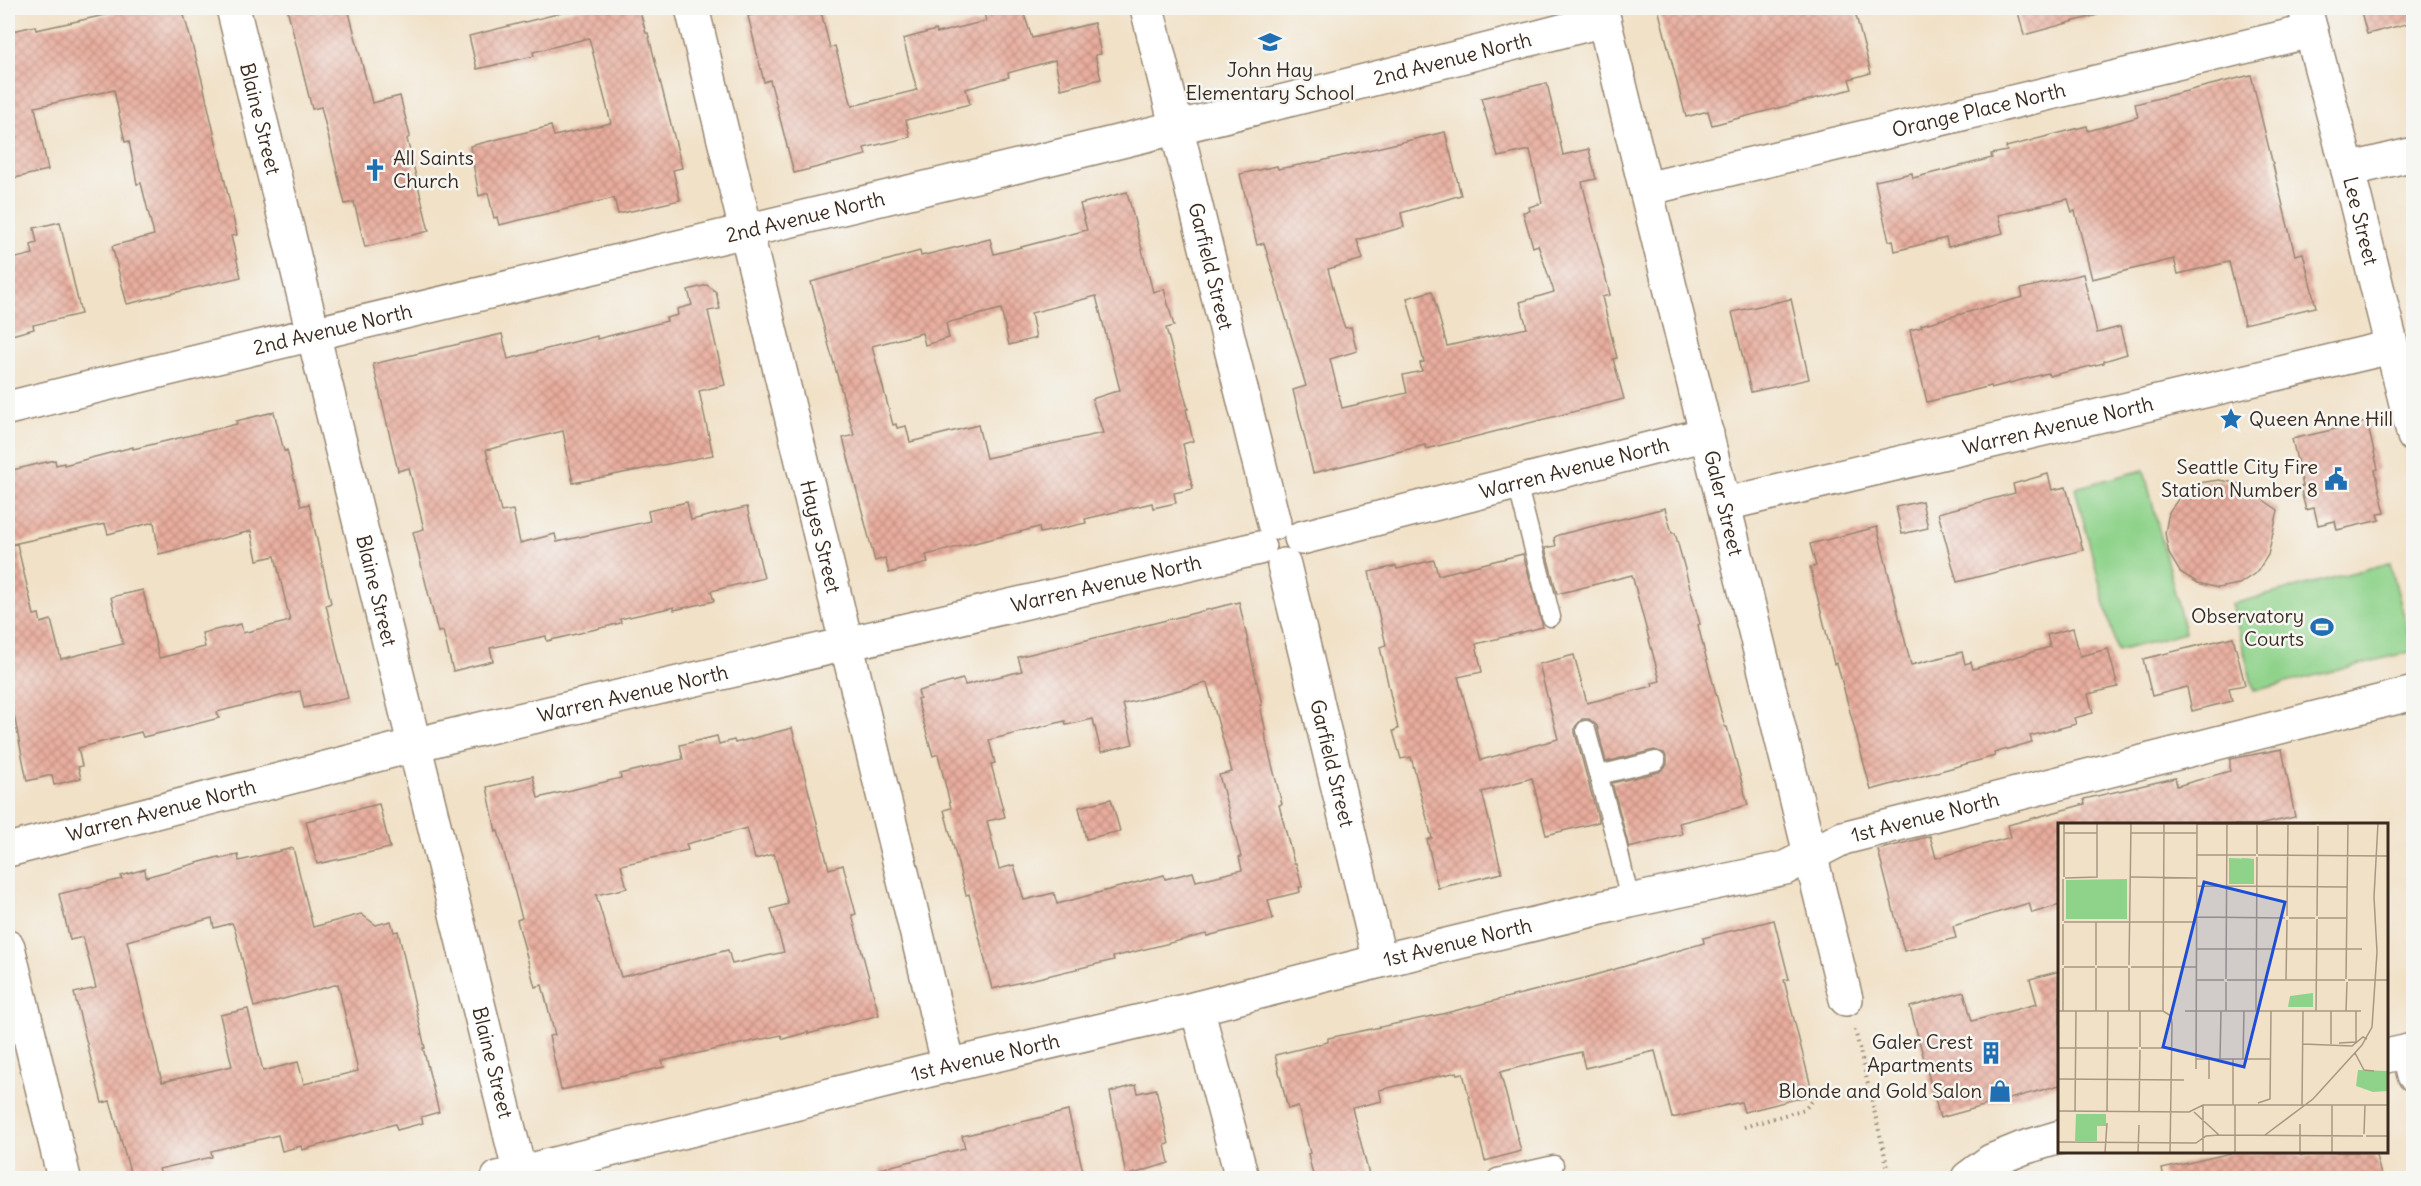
<svg xmlns="http://www.w3.org/2000/svg" width="2421" height="1186" viewBox="0 0 2421 1186" font-family="Delius,sans-serif">
<defs>
<pattern id="building-cross-hatch" width="8" height="8" patternUnits="userSpaceOnUse" patternTransform="scale(1.5)"><rect width="8" height="8" fill="#e9ad9e"/><path d="M0 0l8 8M0 8l8-8" fill="none" stroke="#be8d80"/></pattern>
</defs>
<rect width="100%" height="100%" fill="#f6f6f2"/>
<filter id="ink" filterUnits="userSpaceOnUse"><feTurbulence type="fractalNoise" baseFrequency=".0167" numOctaves="2"/><feDisplacementMap in="SourceGraphic" scale="12" xChannelSelector="R" yChannelSelector="G"/><feConvolveMatrix kernelMatrix="1 2 1 2 8 2 1 2 1" color-interpolation-filters="sRGB"/></filter>
<filter id="wash" filterUnits="userSpaceOnUse"><feTurbulence type="fractalNoise" baseFrequency=".008" numOctaves="4" result="noise"/><feDisplacementMap in="SourceGraphic" scale="24" xChannelSelector="R" yChannelSelector="G"/><feGaussianBlur stdDeviation="1.35" result="paint"/><feColorMatrix in="noise" values="0 0 0 0 0 0 0 0 0 0 0 0 0 0 0 0 0 1.4 0 .05"/><feComposite in="paint" operator="in"/></filter>
<g filter="url(#wash)">
<rect width="100%" height="100%" fill="#f1e1c7"/>
<!-- garden -->
<g fill="#8fd38b" stroke="#657e54" stroke-width="1.5">
<polygon points="2144,470 2185,633 2117,651 2075,488"/>
<polygon points="2390,563 2413,651 2254,691 2232,604"/>
</g>
<g id="blocks">
<!-- building -->
<g fill="url(#building-cross-hatch)" fill-rule="evenodd">
<polygon points="137,8 182,8 202,80 237,235 231,236 241,277 127,304 112,246 154,235 141,183 137,184 129,141 125,142 114,90 35,107 48,170 15,178 8,149 8,139 16,137 8,104 8,32 35,26 36,30"/>
<polygon points="287,8 348,8 372,103 400,96 410,136 407,139 429,231 365,247 354,202 345,204 321,107 312,109"/>
<polygon points="581,8 639,8 646,33 648,33 682,168 673,170 680,200 618,214 614,198 499,225 497,217 494,218 488,193 479,196 470,146 551,126 554,136 611,123 589,38 533,52 534,56 477,69 469,36"/>
<polygon points="784,8 820,8 830,48 835,46 852,106 917,90 903,39 936,30 937,33 986,21 983,8 1022,8 1032,38 1094,23 1101,54 1095,55 1101,79 1061,89 1055,60 1008,73 1009,77 966,89 970,104 906,120 910,137 864,148 866,155 794,173 770,80 764,82 748,16"/>
<polygon points="1658,8 1854,8 1871,73 1849,79 1852,89 1712,125 1708,111 1686,117"/>
<polygon points="2017,8 2096,8 2097,15 2024,35"/>
<polygon points="2360,8 2414,8 2414,22 2367,34"/>
<polygon points="2251,75 2295,255 2303,253 2316,307 2244,324 2229,262 2178,274 2174,259 2092,279 2075,211 2072,212 2068,199 1998,215 2003,233 1948,247 1946,238 1895,251 1893,240 1889,241 1875,181 1912,173 1913,178 1992,158 1991,154 2007,151 2006,147 2087,126 2088,131 2138,117 2135,104"/>
<polygon points="1547,83 1563,155 1589,149 1596,179 1582,182 1610,295 1602,297 1617,358 1613,359 1624,399 1426,449 1425,445 1313,473 1293,390 1306,386 1264,243 1257,245 1240,174 1277,166 1278,169 1321,161 1445,132 1461,195 1401,213 1404,227 1357,240 1363,259 1328,269 1341,317 1345,328 1351,327 1357,351 1330,359 1342,408 1407,393 1403,375 1422,371 1420,363 1424,362 1407,298 1432,291 1447,346 1527,328 1520,302 1554,292 1538,245 1533,247 1523,212 1530,211 1529,207 1542,203 1530,150 1498,157 1481,98"/>
<path d="M 1127,192 L 1153,292 L 1164,289 L 1174,326 L 1166,328 L 1188,409 L 1186,409 L 1193,441 L 1183,444 L 1193,489 L 1174,493 L 1176,503 L 1153,508 L 1152,503 L 1085,519 L 1086,523 L 1040,533 L 1039,527 L 926,555 L 928,563 L 889,573 L 885,558 L 875,561 L 843,438 L 854,435 L 811,282 L 920,251 L 921,256 L 990,239 L 994,254 L 1087,230 L 1080,204 ZM 1096,296 L 1120,390 L 1092,399 L 1103,433 L 986,458 L 978,425 L 910,442 L 906,426 L 897,428 L 896,424 L 893,425 L 872,346 L 922,333 L 925,345 L 949,338 L 946,323 L 1001,309 L 1009,345 L 1036,338 L 1031,313 Z"/>
<polygon points="60,222 81,314 33,325 34,329 8,336 8,260 33,254 31,245 37,243 34,228"/>
<polygon points="2083,274 2097,333 2120,327 2127,354 2104,361 2104,363 2049,376 2048,373 1991,388 1991,386 1927,402 1910,330 1922,327 1921,325 2023,297 2021,289"/>
<polygon points="707,285 716,292 720,309 708,311 725,385 699,391 713,455 573,483 563,431 486,450 501,512 513,510 520,543 555,534 557,542 650,521 648,511 687,502 691,520 747,507 764,578 711,591 714,601 674,610 674,607 620,619 621,623 547,641 546,636 490,648 493,661 453,671 443,631 438,632 413,532 424,529 409,468 398,471 373,364 502,334 508,359 597,336 597,339 667,321 666,318 678,315 677,309 692,305 688,290"/>
<polygon points="1791,299 1809,379 1751,392 1732,312"/>
<polygon points="274,412 284,451 287,450 301,506 309,504 331,603 326,605 348,698 304,708 300,691 217,712 219,718 173,730 143,737 141,732 78,748 82,766 78,767 81,778 54,785 52,775 27,781 8,684 8,545 17,544 34,615 39,614 41,623 51,620 61,659 123,644 111,597 143,590 159,658 205,647 202,633 241,624 243,633 290,621 275,556 257,560 251,531 159,554 154,522 108,534 105,524 8,545 8,471 55,460 56,465 64,463 64,465 133,447 133,449 237,424 236,421"/>
<polygon points="2367,422 2378,469 2375,470 2385,513 2378,514 2380,520 2337,530 2335,521 2318,525 2314,508 2306,510 2300,487 2303,486 2292,439"/>
<polygon points="2048,474 2052,490 2066,487 2083,550 1957,582 1938,513 2015,493 2013,484"/>
<polygon points="2219,480 2240,484 2278,510 2268,555 2257,572 2239,584 2218,588 2198,583 2180,572 2169,554 2165,533 2169,512 2181,495 2199,483"/>
<polygon points="1922,501 1928,528 1902,534 1896,507"/>
<polygon points="1665,508 1672,533 1675,533 1700,624 1698,625 1704,650 1725,727 1727,727 1748,805 1679,823 1682,834 1629,848 1612,783 1659,772 1667,765 1667,758 1664,753 1654,750 1606,762 1597,726 1589,719 1582,719 1575,727 1575,733 1599,822 1546,835 1532,778 1482,792 1502,873 1438,888 1427,840 1432,838 1411,757 1401,759 1393,731 1398,729 1380,647 1386,645 1369,572 1396,566 1397,569 1434,560 1438,575 1523,554 1543,627 1476,644 1482,672 1458,677 1481,760 1558,739 1539,664 1574,655 1587,703 1653,686 1652,683 1660,681 1632,575 1557,594 1545,548 1556,546 1554,538 1558,535"/>
<polygon points="1877,527 1911,665 1962,652 1965,664 1971,662 1973,669 2050,647 2047,635 2073,628 2080,656 2108,649 2118,687 2088,694 2093,713 2074,718 2076,724 2030,736 2032,742 1994,753 1995,756 1871,790 1837,663 1834,664 1810,567 1816,566 1810,544"/>
<path d="M 1239,602 L 1262,705 L 1260,705 L 1265,728 L 1266,741 L 1282,804 L 1279,805 L 1294,863 L 1296,863 L 1302,887 L 1299,887 L 1300,892 L 1268,900 L 1273,919 L 1207,936 L 1206,934 L 1113,957 L 1114,960 L 992,989 L 969,894 L 966,895 L 944,810 L 951,808 L 938,754 L 933,756 L 917,699 L 920,698 L 918,691 L 963,679 L 965,685 L 1022,671 L 1018,657 ZM 1207,683 L 1232,772 L 1219,775 L 1241,857 L 1239,857 L 1242,870 L 1196,881 L 1193,872 L 1165,879 L 1164,875 L 1057,904 L 1054,893 L 1024,900 L 1014,865 L 999,869 L 987,821 L 1005,817 L 991,764 L 995,763 L 989,740 L 1065,721 L 1066,725 L 1093,719 L 1101,752 L 1133,744 L 1123,704 Z"/>
<polygon points="2233,637 2245,685 2229,688 2232,701 2192,711 2187,687 2152,696 2143,659"/>
<path d="M 792,728 L 829,869 L 843,865 L 856,914 L 852,915 L 879,1015 L 808,1034 L 808,1032 L 783,1039 L 781,1035 L 662,1061 L 664,1067 L 561,1090 L 549,1036 L 555,1035 L 542,985 L 535,987 L 517,920 L 522,918 L 498,831 L 496,832 L 487,787 L 533,776 L 538,798 L 621,778 L 620,774 L 683,759 L 680,745 L 717,736 L 719,744 L 734,740 L 735,743 ZM 747,828 L 755,859 L 774,854 L 788,904 L 771,909 L 784,952 L 732,964 L 728,950 L 621,977 L 596,895 L 627,888 L 621,865 L 688,850 L 686,844 Z"/>
<polygon points="2282,749 2295,817 2258,825 2060,825 2060,905 2032,913 2029,903 1953,926 1956,938 1904,951 1878,850 1930,836 1936,858 2011,837 2008,825 2085,804 2084,799 2175,778 2177,786 2230,771 2230,759"/>
<polygon points="1111,799 1120,831 1086,839 1079,807"/>
<polygon points="379,804 390,848 317,864 306,821"/>
<path d="M 293,848 L 313,927 L 361,914 L 376,925 L 391,921 L 394,932 L 398,931 L 425,1048 L 423,1048 L 439,1112 L 421,1117 L 423,1123 L 397,1130 L 395,1124 L 302,1150 L 301,1146 L 282,1151 L 278,1135 L 211,1151 L 212,1157 L 159,1169 L 162,1179 L 132,1179 L 110,1101 L 102,1103 L 74,993 L 96,988 L 83,937 L 70,940 L 59,894 L 122,879 L 121,876 L 145,869 L 146,877 L 219,857 L 220,859 L 238,855 L 239,861 ZM 212,918 L 214,928 L 232,923 L 235,930 L 254,1007 L 338,984 L 358,1071 L 304,1084 L 298,1062 L 263,1071 L 248,1009 L 220,1015 L 232,1066 L 162,1082 L 127,941 Z"/>
<polygon points="1774,920 1789,979 1784,980 1813,1095 1744,1112 1741,1102 1672,1118 1655,1051 1585,1068 1581,1052 1500,1072 1521,1151 1485,1161 1463,1073 1457,1074 1457,1072 1379,1090 1382,1101 1352,1108 1370,1179 1314,1179 1308,1154 1310,1153 1298,1106 1288,1109 1275,1055 1328,1042 1328,1038 1442,1014 1585,978 1704,943 1703,938"/>
<polygon points="2060,971 2060,1085 1940,1118 1910,1007 1964,992 1972,1021 2037,1004 2030,979"/>
<polygon points="1136,1085 1138,1093 1156,1089 1169,1144 1165,1145 1169,1163 1126,1176 1110,1092"/>
<polygon points="1068,1111 1085,1179 880,1179 879,1169 965,1148 962,1136"/>
<polygon points="2235,1152 2294,1152 2302,1156 2324,1152 2375,1152 2382,1179 2164,1179 2162,1169"/>
</g>
</g>
</g>
<g filter="url(#ink)">
<use href="#blocks" fill-opacity="0" stroke="#968672" stroke-width="1.5"/>
<g fill="none" stroke-linecap="round" stroke-linejoin="round">
<!-- service casing -->
<g stroke="#968672" stroke-width="21">
<g id="service">
<polyline points="1517,483 1551,617"/>
<polyline points="1586,730 1616,840 1630,901"/>
<polyline points="1599,775 1656,761"/>
<polyline points="1497,1178 1554,1165"/>
</g>
</g>
<!-- minor casing -->
<g stroke="#968672" stroke-width="36">
<g id="minor">
<path id="s1" d="M 233,8 L 520,1174"/>
<path id="s2" d="M 692,8 L 949,1066"/>
<path id="s3" d="M 1147,8 L 1274,523"/>
<path id="s4" d="M 1601,8 L 1846,999"/>
<path id="s5" d="M 2305,8 L 2348,170 L 2414,436"/>
<polyline points="2348,170 2414,154"/>
<path id="s6" d="M 1646,189 L 2311,31"/>
<path id="s7" d="M 8,408 C 539,277 1074,158 1604,20"/>
<path id="s8" d="M 1725,504 L 2391,347"/>
<path id="s9" d="M 1301,538 L 1707,434"/>
<path id="s10" d="M 1284,565 L 1380,961"/>
<path id="s11" d="M 8,850 L 446,737 L 1259,548"/>
<polyline points="8,947 64,1178"/>
<polyline points="1197,1008 1242,1178"/>
<polyline points="2408,1051 2414,1075"/>
<path id="s12" d="M 498,1178 L 930,1070 L 1197,1008 L 1380,961 L 1630,901 L 1785,868 L 1843,838 L 2414,693"/>
</g>
</g>
<!-- secondary casing -->
<g stroke="#968672" stroke-width="36">
<g id="secondary">
<polyline points="2386,1056 2414,1050"/>
<polyline points="1968,1178 1991,1161 2023,1148 2060,1137"/>
</g>
</g>
<!-- path -->
<g stroke="#968672" stroke-width="4" stroke-dasharray="1.5 4.5" stroke-linecap="butt">
<polyline points="1855,1030 1889,1173 1886,1178"/>
<polyline points="1744,1127 1805,1109 1829,1083"/>
</g>
<!-- service -->
<use href="#service" stroke="#fff" stroke-width="18"/>
<!-- minor -->
<use href="#minor" stroke="#fff" stroke-width="33"/>
<!-- secondary -->
<use href="#secondary" stroke="#fff" stroke-width="33"/>
</g>
</g>
<!-- icons -->
<defs>
<g id="school-bare" transform="scale(1.8)"><path d="M0-5L7-2L0 1L-7-2ZM-4 1L0 2.5L4 1V4Q0 6-4 4Z" fill="#1f6fb2" stroke="#f6f6f2" stroke-width="2.5" paint-order="stroke"/></g>
<g id="church-bare" transform="scale(1.8)"><path d="M-1.2-6h2.4v3.5h3.3v2.4h-3.3V6h-2.4V-.1h-3.3v-2.4h3.3Z" fill="#1f6fb2" stroke="#f6f6f2" stroke-width="2.5" paint-order="stroke"/></g>
<g id="sight-bare" transform="scale(1.8)"><path d="M0-6L1.8-2.2L6-1.7L2.9 1.2L3.7 5.4L0 3.3L-3.7 5.4L-2.9 1.2L-6-1.7L-1.8-2.2Z" fill="#1f6fb2" stroke="#f6f6f2" stroke-width="2.5" paint-order="stroke"/></g>
<g id="civic-bare" transform="scale(1.8)"><path d="M-.6-6.5H3V-4.5H.6V-3L4-1V1h2V6H-6V1h2V-1L-.6-3ZM-1.2 2.5V6h2.4V2.5Z" fill="#1f6fb2" stroke="#f6f6f2" stroke-width="2.5" paint-order="stroke"/></g>
<g id="stadium-bare" transform="scale(1.8)"><path d="M0-5a6.5 5 0 1 0 0 10a6.5 5 0 1 0 0-10ZM-3.5-1.8h7v3.6h-7Z" fill="#1f6fb2" stroke="#f6f6f2" stroke-width="2.5" paint-order="stroke"/></g>
<g id="building-bare" transform="scale(1.8)"><path d="M-4-6H4V6H1V3H-1V6H-4ZM-2.5-4.3h1.7v1.8h-1.7ZM.8-4.3h1.7v1.8H.8ZM-2.5-1h1.7V.8h-1.7ZM.8-1h1.7V.8H.8Z" fill="#1f6fb2" stroke="#f6f6f2" stroke-width="2.5" paint-order="stroke"/></g>
<g id="shop-bare" transform="scale(1.8)"><path d="M-5-2.5h2.3a2.7 3.5 0 0 1 5.4 0H5L5.5 6h-11ZM-1.5-2.5h3a1.5 2.3 0 0 0-3 0Z" fill="#1f6fb2" stroke="#f6f6f2" stroke-width="2.5" paint-order="stroke"/></g>
</defs>
<g fill-rule="evenodd">
<use href="#school-bare" x="1270" y="42"/>
<use href="#church-bare" x="375" y="170"/>
<use href="#sight-bare" x="2231" y="419"/>
<use href="#civic-bare" x="2336" y="479"/>
<use href="#stadium-bare" x="2322" y="627"/>
<use href="#building-bare" x="1991" y="1053"/>
<use href="#shop-bare" x="2000" y="1091"/>
</g>
<g text-anchor="middle" stroke-width="5" stroke-linejoin="round" paint-order="stroke">
<!-- street labels -->
<g font-size="20" fill="#3b2a1e" stroke="#f6f6f2">
<text dy="7" stroke="none"><textPath href="#s7" startOffset="1486">2nd Avenue North</textPath></text>
<text dy="7" stroke="none"><textPath href="#s6" startOffset="342">Orange Place North</textPath></text>
<text dy="7" stroke="none"><textPath href="#s1" startOffset="114">Blaine Street</textPath></text>
<text dy="7" stroke="none"><textPath href="#s7" startOffset="820">2nd Avenue North</textPath></text>
<text dy="7" stroke="none"><textPath href="#s5" startOffset="220">Lee Street</textPath></text>
<text dy="7" stroke="none"><textPath href="#s3" startOffset="266">Garfield Street</textPath></text>
<text dy="7" stroke="none"><textPath href="#s7" startOffset="334">2nd Avenue North</textPath></text>
<text dy="7" stroke="none"><textPath href="#s8" startOffset="342">Warren Avenue North</textPath></text>
<text dy="7" stroke="none"><textPath href="#s9" startOffset="282">Warren Avenue North</textPath></text>
<text dy="7" stroke="none"><textPath href="#s4" startOffset="510">Galer Street</textPath></text>
<text dy="7" stroke="none"><textPath href="#s2" startOffset="544">Hayes Street</textPath></text>
<text dy="7" stroke="none"><textPath href="#s11" startOffset="1130">Warren Avenue North</textPath></text>
<text dy="7" stroke="none"><textPath href="#s1" startOffset="600">Blaine Street</textPath></text>
<text dy="7" stroke="none"><textPath href="#s11" startOffset="644">Warren Avenue North</textPath></text>
<text dy="7" stroke="none"><textPath href="#s10" startOffset="204">Garfield Street</textPath></text>
<text dy="7" stroke="none"><textPath href="#s11" startOffset="158">Warren Avenue North</textPath></text>
<text dy="7" stroke="none"><textPath href="#s12" startOffset="1474">1st Avenue North</textPath></text>
<text dy="7" stroke="none"><textPath href="#s12" startOffset="988">1st Avenue North</textPath></text>
<text dy="7" stroke="none"><textPath href="#s12" startOffset="502">1st Avenue North</textPath></text>
<text dy="7" stroke="none"><textPath href="#s1" startOffset="1086">Blaine Street</textPath></text>
</g>
<!-- poi labels -->
<g font-size="20" fill="#3b2a1e" stroke="#f6f6f2" text-anchor="end">
<text x="1270" y="77" text-anchor="middle">John Hay<tspan x="1270" dy="23">Elementary School</tspan></text>
<text x="393" y="165" text-anchor="start">All Saints<tspan x="393" dy="23">Church</tspan></text>
<text x="2249" y="426" text-anchor="start">Queen Anne Hill</text>
<text x="2318" y="474">Seattle City Fire<tspan x="2318" dy="23">Station Number 8</tspan></text>
<text x="2304" y="623">Observatory<tspan x="2304" dy="23">Courts</tspan></text>
<text x="1973" y="1049">Galer Crest<tspan x="1973" dy="23">Apartments</tspan></text>
<text x="1982" y="1098">Blonde and Gold Salon</text>
</g>
</g>
<!-- overview -->
<g transform="translate(2058 823)">
<rect width="330" height="330" fill="#f1e1c7"/>
<path d="M 171,35 L 196,36 L 196,61 L 171,61 ZM 69,56 L 69,96 L 8,96 L 8,57 ZM 255,170 L 255,184 L 230,184 L 232,173 ZM 300,247 L 330,248 L 330,268 L 315,269 L 298,263 ZM 18,291 L 48,291 L 48,303 L 39,303 L 39,318 L 17,318 Z" fill="#8fd38b"/>
<path d="M 184,35 L 196,36 L 196,61 L 184,61 ZM 48,58 L 67,81 L 55,91 L 50,85 L 48,93 L 36,93 L 35,81 L 44,78 L 36,68 ZM 25,79 L 28,91 L 11,95 L 10,87 L 19,86 L 18,81 Z" fill="#8fd38b"/>
<path fill="none" stroke="#a89883" stroke-width="1.5" d="M 106,0 L 105,177 L 105,188 L 113,193 L 114,201 L 112,330M 139,1 L 258,1M 261,1 L 290,1M 6,10 L 39,10M 73,10 L 138,10M 199,31 L 199,1M 138,32 L 198,32M 200,32 L 330,33M 6,54 L 6,0M 73,54 L 138,55M 7,55 L 39,54 L 39,0M 138,63 L 289,64M 229,93 L 230,0M 259,93 L 260,3M 138,94 L 227,95M 231,95 L 257,95M 260,95 L 289,95M 5,98 L 5,56M 6,99 L 138,99M 138,126 L 304,126M 5,142 L 5,101M 38,142 L 38,99M 71,142 L 73,0M 6,144 L 37,144M 39,144 L 70,144M 73,144 L 138,144M 168,156 L 169,0M 288,156 L 290,0M 138,157 L 166,157M 169,157 L 287,157M 228,157 L 229,97M 290,157 L 330,157M 168,159 L 168,188M 0,188 L 105,188M 5,188 L 5,145M 38,188 L 38,145M 71,188 L 71,145M 127,188 L 303,188M 198,188 L 199,34M 258,188 L 259,96M 288,188 L 289,159M 281,220 L 298,219 L 298,188M 245,221 L 294,223 L 305,214 L 309,216M 273,221 L 273,188M 82,224 L 82,188M 0,225 L 80,225M 83,225 L 114,225M 297,230 L 306,247 L 316,248M 138,236 L 213,236M 162,236 L 163,188M 185,236 L 186,188M 138,246 L 139,0M 0,256 L 126,257M 151,256 L 151,236M 200,280 L 212,276 L 213,188M 175,282 L 175,236M 244,283 L 245,188M 0,288 L 131,289 L 145,282 L 330,282M 17,289 L 18,188M 49,289 L 50,188M 81,289 L 82,227M 136,289 L 161,312 L 305,313M 306,311 L 307,282M 207,312 L 255,276 L 304,222 L 314,204 L 319,129 L 316,74 L 320,0M 308,313 L 330,313M 0,319 L 138,320 L 148,313 L 161,312M 47,330 L 49,300M 80,330 L 81,302M 145,330 L 145,282M 177,330 L 177,282M 242,330 L 242,301M 274,330 L 274,282"/>
<path fill="#1d4ed8" fill-opacity="0.15" stroke="#1d4ed8" stroke-width="3" d="M 146,59 L 227,79 L 186,244 L 105,224 Z"/>
<rect width="330" height="330" fill="none" stroke="#3b2a1e" stroke-width="3"/>
</g>
<!-- margin -->
<rect width="2421" height="1186" fill="none" stroke="#f6f6f2" stroke-width="30"/>
</svg>
